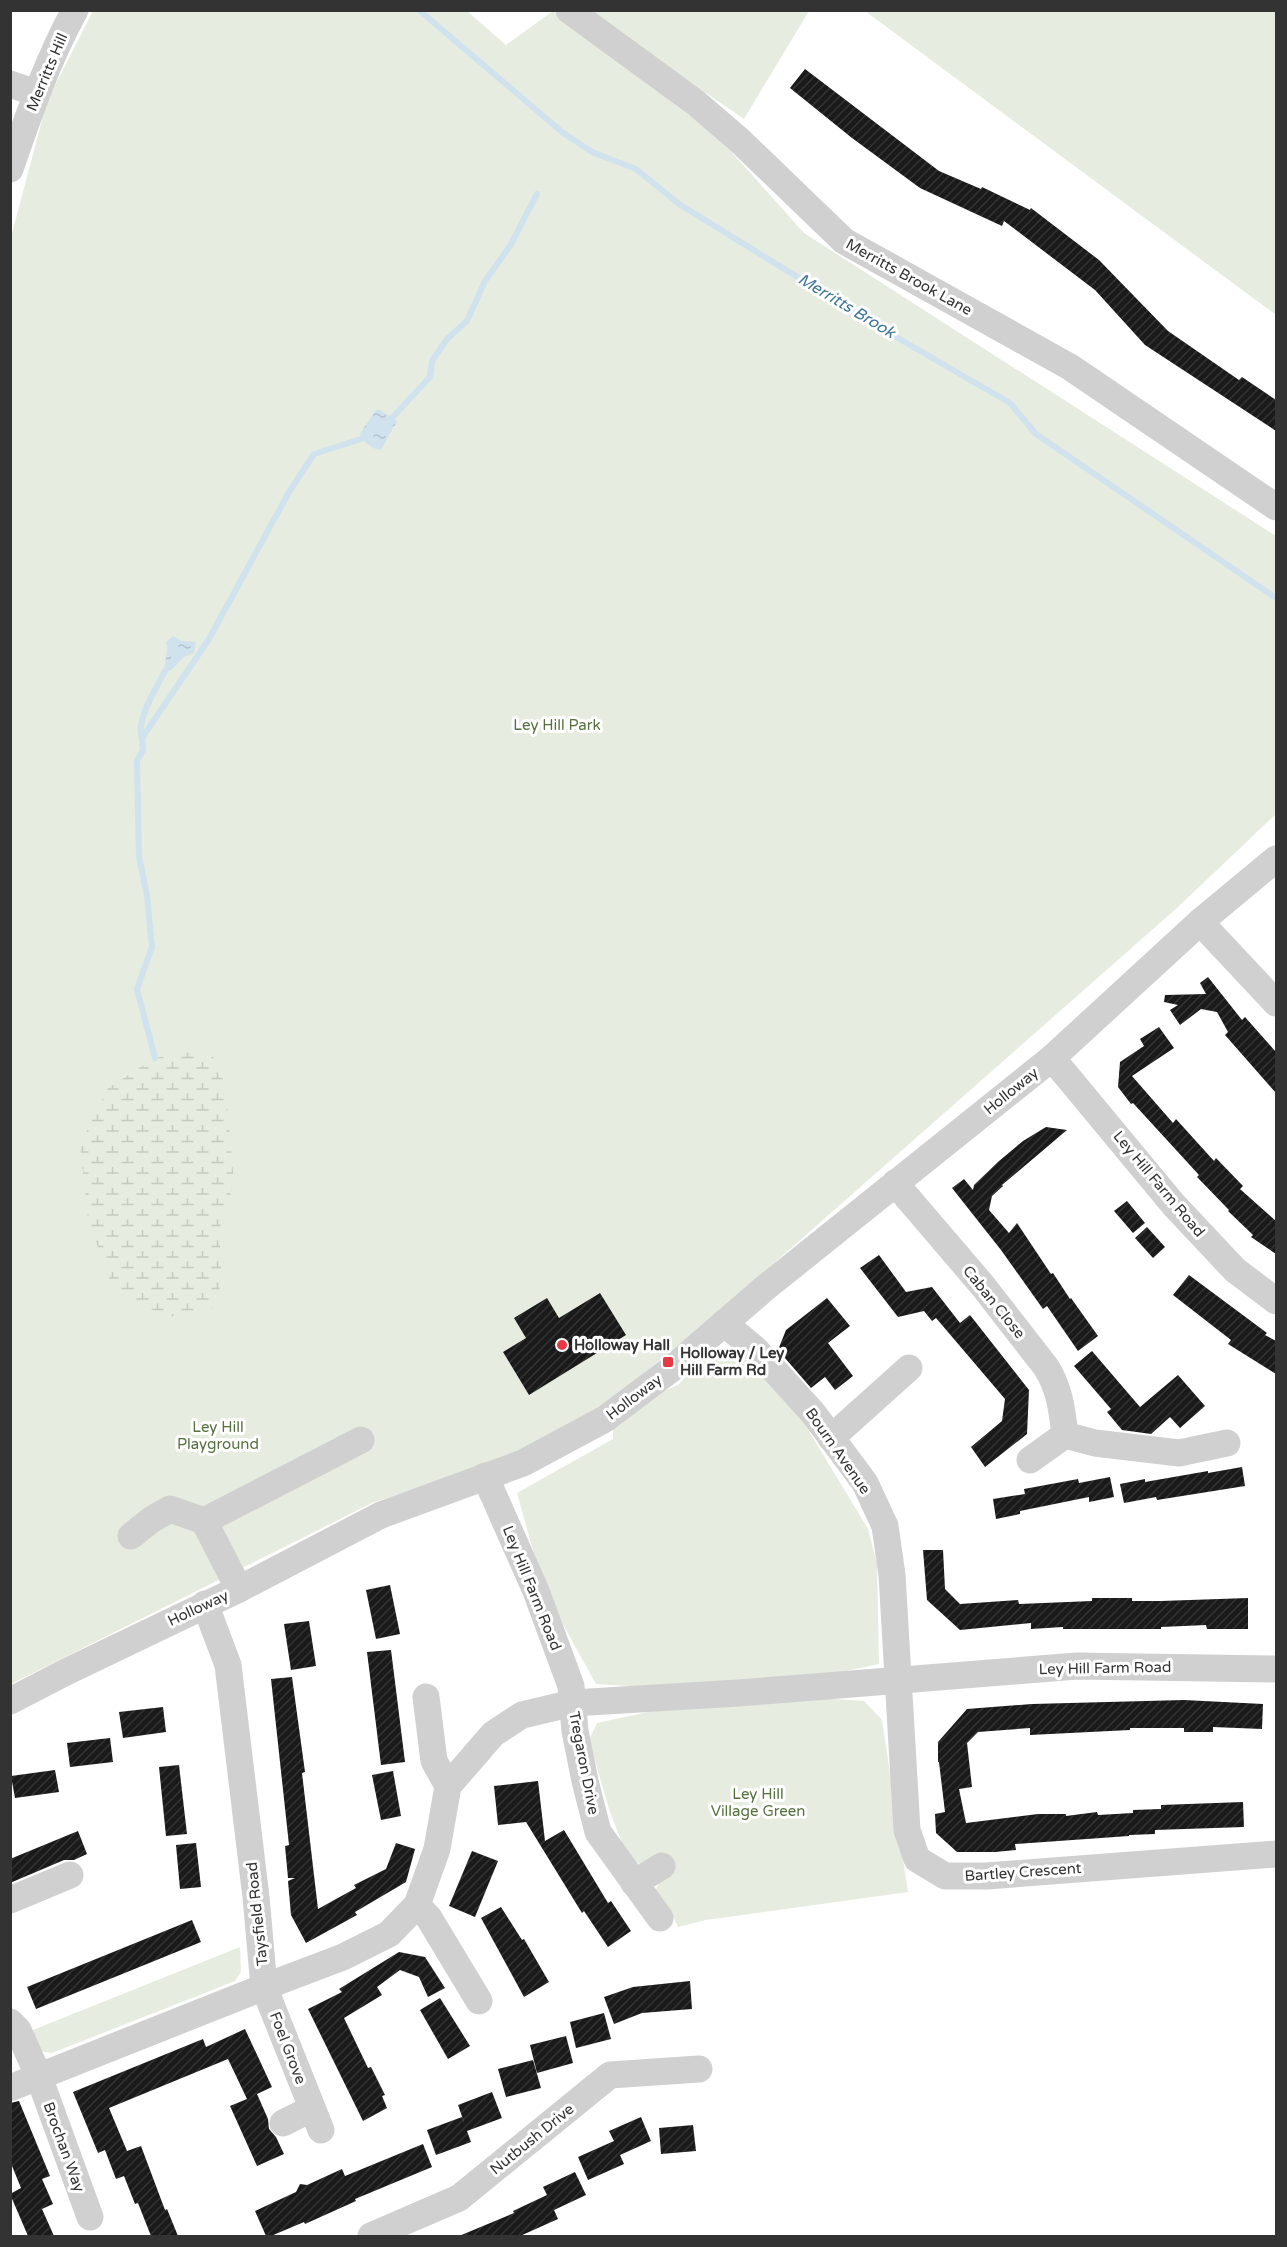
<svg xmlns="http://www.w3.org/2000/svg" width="1287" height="2247" viewBox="0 0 1287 2247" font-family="'Varela Round',sans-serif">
<defs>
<pattern id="wetland-marsh" width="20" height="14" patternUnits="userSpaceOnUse" patternTransform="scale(1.5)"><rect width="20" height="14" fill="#e6ecdf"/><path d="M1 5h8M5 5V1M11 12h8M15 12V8" fill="none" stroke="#c6cbc0"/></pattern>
<pattern id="water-ripples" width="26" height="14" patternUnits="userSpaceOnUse" patternTransform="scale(1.5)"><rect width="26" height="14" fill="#cfe2ee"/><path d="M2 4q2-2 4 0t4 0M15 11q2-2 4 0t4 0" fill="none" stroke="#b2c2cd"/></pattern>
<pattern id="building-hatch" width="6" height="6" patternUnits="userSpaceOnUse" patternTransform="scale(1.5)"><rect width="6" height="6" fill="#1a1a1a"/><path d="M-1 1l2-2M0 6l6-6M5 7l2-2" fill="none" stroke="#333"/></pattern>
</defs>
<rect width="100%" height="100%" fill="#fff"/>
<!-- green -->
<g fill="#e6ecdf">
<polygon points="93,11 467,11 506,45 553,11 718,137 804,233 1276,536 1276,814 1178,907 714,1316 597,1411 508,1457 372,1503 11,1684 10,241 47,101"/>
<polygon points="586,11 809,11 744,119"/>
<polygon points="865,11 1276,11 1276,315"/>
<polygon points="724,1355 769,1365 868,1529 877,1564 879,1664 742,1693 864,1701 882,1720 908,1892 706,1920 678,1927 670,1910 656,1890 660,1880 649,1860 639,1864 626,1853 609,1809 589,1740 597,1723 736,1693 596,1684 544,1590 517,1493 613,1439 613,1413 678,1385 701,1361"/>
<polygon points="240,1947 241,1972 235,1981 52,2053 39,2051 28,2032"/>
</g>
<!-- wetland -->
<polygon fill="url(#wetland-marsh)" points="191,1052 213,1057 225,1084 234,1182 219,1231 222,1280 214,1308 188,1321 140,1306 108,1277 88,1219 80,1145 108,1088 155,1058"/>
<!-- water -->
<g fill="url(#water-ripples)">
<polygon points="379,409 397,421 381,450 373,448 361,439 360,434 375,411"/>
<path d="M 173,636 L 182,641 L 196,642 L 194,653 L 184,657 L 170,671 L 165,671 C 164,660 169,652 166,642 Z"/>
</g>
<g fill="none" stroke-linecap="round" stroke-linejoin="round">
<!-- stream -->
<g stroke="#cfe2ee" stroke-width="6">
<polyline points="419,10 562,132 592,152 636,169 679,204 872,323 1010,403 1036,434 1276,598"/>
<polyline points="392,418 430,377 432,361 447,339 467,321 485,281 510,246 537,194"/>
<path d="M 142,738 C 135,721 157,687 165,671"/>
<polyline points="155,1058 137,989 152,947 147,896 139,856 137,761 143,750 142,738 209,639 289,492 314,454 361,439"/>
</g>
</g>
<!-- building -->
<g fill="url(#building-hatch)">
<polygon points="805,69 939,171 981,189 982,187 1030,210 1031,208 1099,260 1168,331 1239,380 1242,377 1276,400 1276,431 1145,345 1095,290 1004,221 1002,226 920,188 852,138 790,88"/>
<polygon points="1208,977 1242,1020 1245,1017 1276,1052 1276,1093 1225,1035 1228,1032 1217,1012 1201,1009 1180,1025 1170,1010 1178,1005 1164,1002 1165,995 1206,994 1200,983"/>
<polygon points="1159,1027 1174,1048 1132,1076 1173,1123 1176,1119 1214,1161 1216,1158 1243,1186 1240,1189 1276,1221 1276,1254 1251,1237 1253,1235 1228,1211 1229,1210 1197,1177 1199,1175 1133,1103 1131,1104 1118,1087 1120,1062 1144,1046 1140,1039"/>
<polygon points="1046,1127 1067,1130 1002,1185 1003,1186 992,1196 989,1210 1009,1233 1017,1223 1051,1274 1053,1273 1070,1299 1071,1298 1098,1336 1078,1351 1047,1306 1043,1309 1001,1250 952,1188 964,1179 973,1190 974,1185 999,1161 1023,1141"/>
<polygon points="1127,1201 1145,1223 1133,1233 1114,1211"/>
<polygon points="1147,1227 1165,1247 1153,1258 1135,1238"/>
<polygon points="879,1255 906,1292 932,1287 960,1323 970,1315 1029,1390 1027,1434 985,1467 971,1447 1002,1421 1005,1399 936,1318 932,1321 924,1311 898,1317 860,1268"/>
<polygon points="1189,1275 1267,1333 1265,1335 1276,1341 1276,1374 1228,1344 1231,1340 1173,1295"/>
<polygon points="600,1293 626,1335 529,1395 503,1352 526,1338 514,1318 547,1298 559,1318"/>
<polygon points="827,1298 850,1326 828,1343 853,1376 835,1390 825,1377 811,1388 778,1350 786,1330"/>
<polygon points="1092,1351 1140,1407 1178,1375 1205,1406 1180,1428 1170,1417 1151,1434 1122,1430 1107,1412 1111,1409 1074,1366"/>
<polygon points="1242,1467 1245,1486 1157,1500 1156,1497 1124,1503 1120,1484 1145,1479 1145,1482 1208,1471 1208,1473"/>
<polygon points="1110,1477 1114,1497 1089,1502 1089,1497 1020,1511 1020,1514 996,1519 993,1499 1025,1494 1024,1489 1078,1479 1079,1483"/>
<polygon points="923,1550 943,1550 945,1589 960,1604 1018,1600 1019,1604 1092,1601 1092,1598 1132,1598 1132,1601 1161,1601 1248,1598 1248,1629 1207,1629 1206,1625 1161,1627 1161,1629 1063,1629 1063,1627 1031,1629 1031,1623 960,1630 927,1600"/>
<polygon points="390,1585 400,1634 376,1639 366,1590"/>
<polygon points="309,1621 316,1666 291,1670 284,1624"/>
<polygon points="391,1650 405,1762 381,1765 367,1652"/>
<polygon points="292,1677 305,1772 302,1773 318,1909 356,1888 354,1885 386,1869 396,1843 415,1849 406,1882 355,1912 357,1915 306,1943 291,1915 288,1881 295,1878 288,1878 285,1846 289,1845 271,1679"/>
<polygon points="1184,1700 1263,1704 1262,1729 1213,1727 1213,1732 1184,1732 1184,1728 1130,1728 1130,1730 1030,1735 1030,1728 978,1732 967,1743 972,1787 959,1789 966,1823 1038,1814 1066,1814 1066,1816 1097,1812 1098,1815 1133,1813 1133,1810 1161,1809 1161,1805 1243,1802 1244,1827 1155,1830 1155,1834 1129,1835 1129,1836 1015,1844 1016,1850 995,1852 957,1852 936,1833 935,1814 945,1812 939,1762 938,1762 938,1742 967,1709 1032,1704"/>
<polygon points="163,1707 166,1732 123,1738 119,1712"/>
<polygon points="110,1738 113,1762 70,1767 67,1743"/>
<polygon points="179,1765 187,1834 166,1836 159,1767"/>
<polygon points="55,1770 59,1792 15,1798 11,1776"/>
<polygon points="393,1771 401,1816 381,1820 372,1775"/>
<polygon points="538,1781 545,1841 564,1830 608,1903 611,1901 631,1931 608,1947 584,1911 582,1913 526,1822 498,1825 494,1786"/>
<polygon points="78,1831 87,1854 74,1860 64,1860 10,1883 10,1859"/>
<polygon points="196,1843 201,1887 180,1889 176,1845"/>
<polygon points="472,1851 498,1861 475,1917 449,1906"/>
<polygon points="501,1907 522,1940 524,1939 549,1982 524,1997 481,1918"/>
<polygon points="192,1920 201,1942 36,2009 27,1987"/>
<polygon points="399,1952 425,1957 445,1988 428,1997 419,1977 400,1970 377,1987 382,1995 344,2018 368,2068 371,2067 385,2095 382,2096 387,2108 363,2121 308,2009 342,1992 339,1989"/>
<polygon points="690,1981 692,2009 642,2013 614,2024 604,1997 633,1987"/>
<polygon points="440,1998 470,2046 448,2059 420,2010"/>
<polygon points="604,2013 611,2039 576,2048 570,2022"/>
<polygon points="245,2029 272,2087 257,2094 268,2119 269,2129 276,2137 284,2154 257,2166 230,2106 247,2099 228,2059 109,2108 127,2151 141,2146 165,2210 167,2209 178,2236 151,2236 138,2203 135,2204 124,2176 116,2179 105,2150 98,2153 73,2092 203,2039 206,2047"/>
<polygon points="566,2036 573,2063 537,2073 530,2045"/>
<polygon points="533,2060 541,2088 506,2097 498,2069"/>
<polygon points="492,2092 502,2118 467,2131 471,2142 436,2155 427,2130 462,2117 465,2125 458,2105"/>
<polygon points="19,2101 50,2176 42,2179 53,2204 42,2209 54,2236 28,2236 10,2194 21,2188 10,2161 10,2103"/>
<polygon points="641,2117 651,2141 620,2155 624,2164 588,2180 578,2157 614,2141 609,2131"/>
<polygon points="693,2125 696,2151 661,2154 659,2128"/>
<polygon points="423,2144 432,2167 355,2199 356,2201 305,2224 304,2222 271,2236 266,2236 255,2211 296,2192 300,2184 307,2185 342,2169 345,2176"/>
<polygon points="575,2172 586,2195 554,2210 558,2219 520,2236 459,2236 514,2213 513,2211 547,2195 543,2187"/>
</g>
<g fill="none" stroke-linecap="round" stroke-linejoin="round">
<!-- minor -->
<g stroke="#d0d0d0" stroke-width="27">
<polyline points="569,10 696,103 738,139 844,241 1070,367 1276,507"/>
<polyline points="10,84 36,93"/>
<path d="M 10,169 C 29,114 47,61 75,10"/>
<polyline points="1200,922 1276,1003"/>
<polyline points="1052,1058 1173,1204 1235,1270 1276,1301"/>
<path d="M 895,1183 L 983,1286 L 1046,1367 C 1060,1389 1062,1410 1065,1435 L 1095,1443 L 1179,1453 L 1227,1443"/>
<polyline points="724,1323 756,1350 813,1413 865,1483 885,1526 892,1575 907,1830 917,1859 945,1876 987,1876 1276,1854"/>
<polyline points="831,1438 909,1368"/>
<polyline points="1030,1460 1065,1435"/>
<polyline points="485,1476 536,1591 571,1686 575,1731 585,1781 598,1832 660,1918"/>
<polyline points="131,1536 151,1520 170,1509 204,1521"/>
<polyline points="239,1589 204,1521 361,1440"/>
<polyline points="205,1604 228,1665 256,1897 264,1987 321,2130"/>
<polyline points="426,1697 434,1761 448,1786"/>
<polyline points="10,1701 66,1672 239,1589 381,1515 523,1463 605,1419 670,1370 765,1288 1052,1058 1200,922 1276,859"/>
<polyline points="634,1883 662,1866"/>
<polyline points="10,1900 70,1875"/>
<polyline points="417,1905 429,1918 479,2001"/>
<polyline points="10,2022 18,2030 39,2077 90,2217"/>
<polyline points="10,2088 264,1987 343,1957 389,1934 417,1905 437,1849 448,1786 493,1734 522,1715 573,1703 738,1693 1077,1666 1276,1669"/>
<polyline points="283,2123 311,2109"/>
<polyline points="371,2236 459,2198 610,2075 699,2069"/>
</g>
</g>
<!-- markers -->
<g fill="#e63946" stroke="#fff" stroke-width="2">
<circle cx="562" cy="1345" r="6"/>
<rect x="662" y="1356" width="12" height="12" rx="3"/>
</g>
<g text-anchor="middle" stroke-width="6" stroke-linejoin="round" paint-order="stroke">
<!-- street labels -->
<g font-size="15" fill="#333" stroke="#fff">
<text transform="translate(47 72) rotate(-67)" y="5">Merritts Hill</text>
<text transform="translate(909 277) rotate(29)" y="5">Merritts Brook Lane</text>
<text transform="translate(1011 1091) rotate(-39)" y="5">Holloway</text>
<text transform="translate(1159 1184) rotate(50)" y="5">Ley Hill Farm Road</text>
<text transform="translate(994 1302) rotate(51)" y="5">Caban Close</text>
<text transform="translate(634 1397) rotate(-37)" y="5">Holloway</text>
<text transform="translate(838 1451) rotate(55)" y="5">Bourn Avenue</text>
<text transform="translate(532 1588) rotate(68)" y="5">Ley Hill Farm Road</text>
<text transform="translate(198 1608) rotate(-25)" y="5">Holloway</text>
<text transform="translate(1105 1668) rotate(-1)" y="5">Ley Hill Farm Road</text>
<text transform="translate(584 1763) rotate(79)" y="5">Tregaron Drive</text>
<text transform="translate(1023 1872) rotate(-4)" y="5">Bartley Crescent</text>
<text transform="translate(257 1914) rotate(-96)" y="5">Taysfield Road</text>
<text transform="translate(288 2048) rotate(69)" y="5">Foel Grove</text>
<text transform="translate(532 2139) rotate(-39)" y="5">Nutbush Drive</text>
<text transform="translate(64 2147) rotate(70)" y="5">Brochan Way</text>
</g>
<!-- park labels -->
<g font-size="15" fill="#56703f" stroke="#fff">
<text x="557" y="730">Ley Hill Park</text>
<text x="218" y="1432">Ley Hill<tspan x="218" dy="17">Playground</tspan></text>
<text x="758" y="1799">Ley Hill<tspan x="758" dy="17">Village Green</tspan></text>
</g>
<!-- poi labels -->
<g font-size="15" font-weight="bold" fill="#333" stroke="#fff" text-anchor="start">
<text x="574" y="1350">Holloway Hall</text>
<text x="680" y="1358">Holloway / Ley<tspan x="680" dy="17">Hill Farm Rd</tspan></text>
</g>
<!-- water labels -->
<g font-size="16" font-style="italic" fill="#3f7597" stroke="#fff">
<text transform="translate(847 305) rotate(31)" y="6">Merritts Brook</text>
</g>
</g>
<!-- border -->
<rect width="1287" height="2247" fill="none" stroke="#333333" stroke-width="24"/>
</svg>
